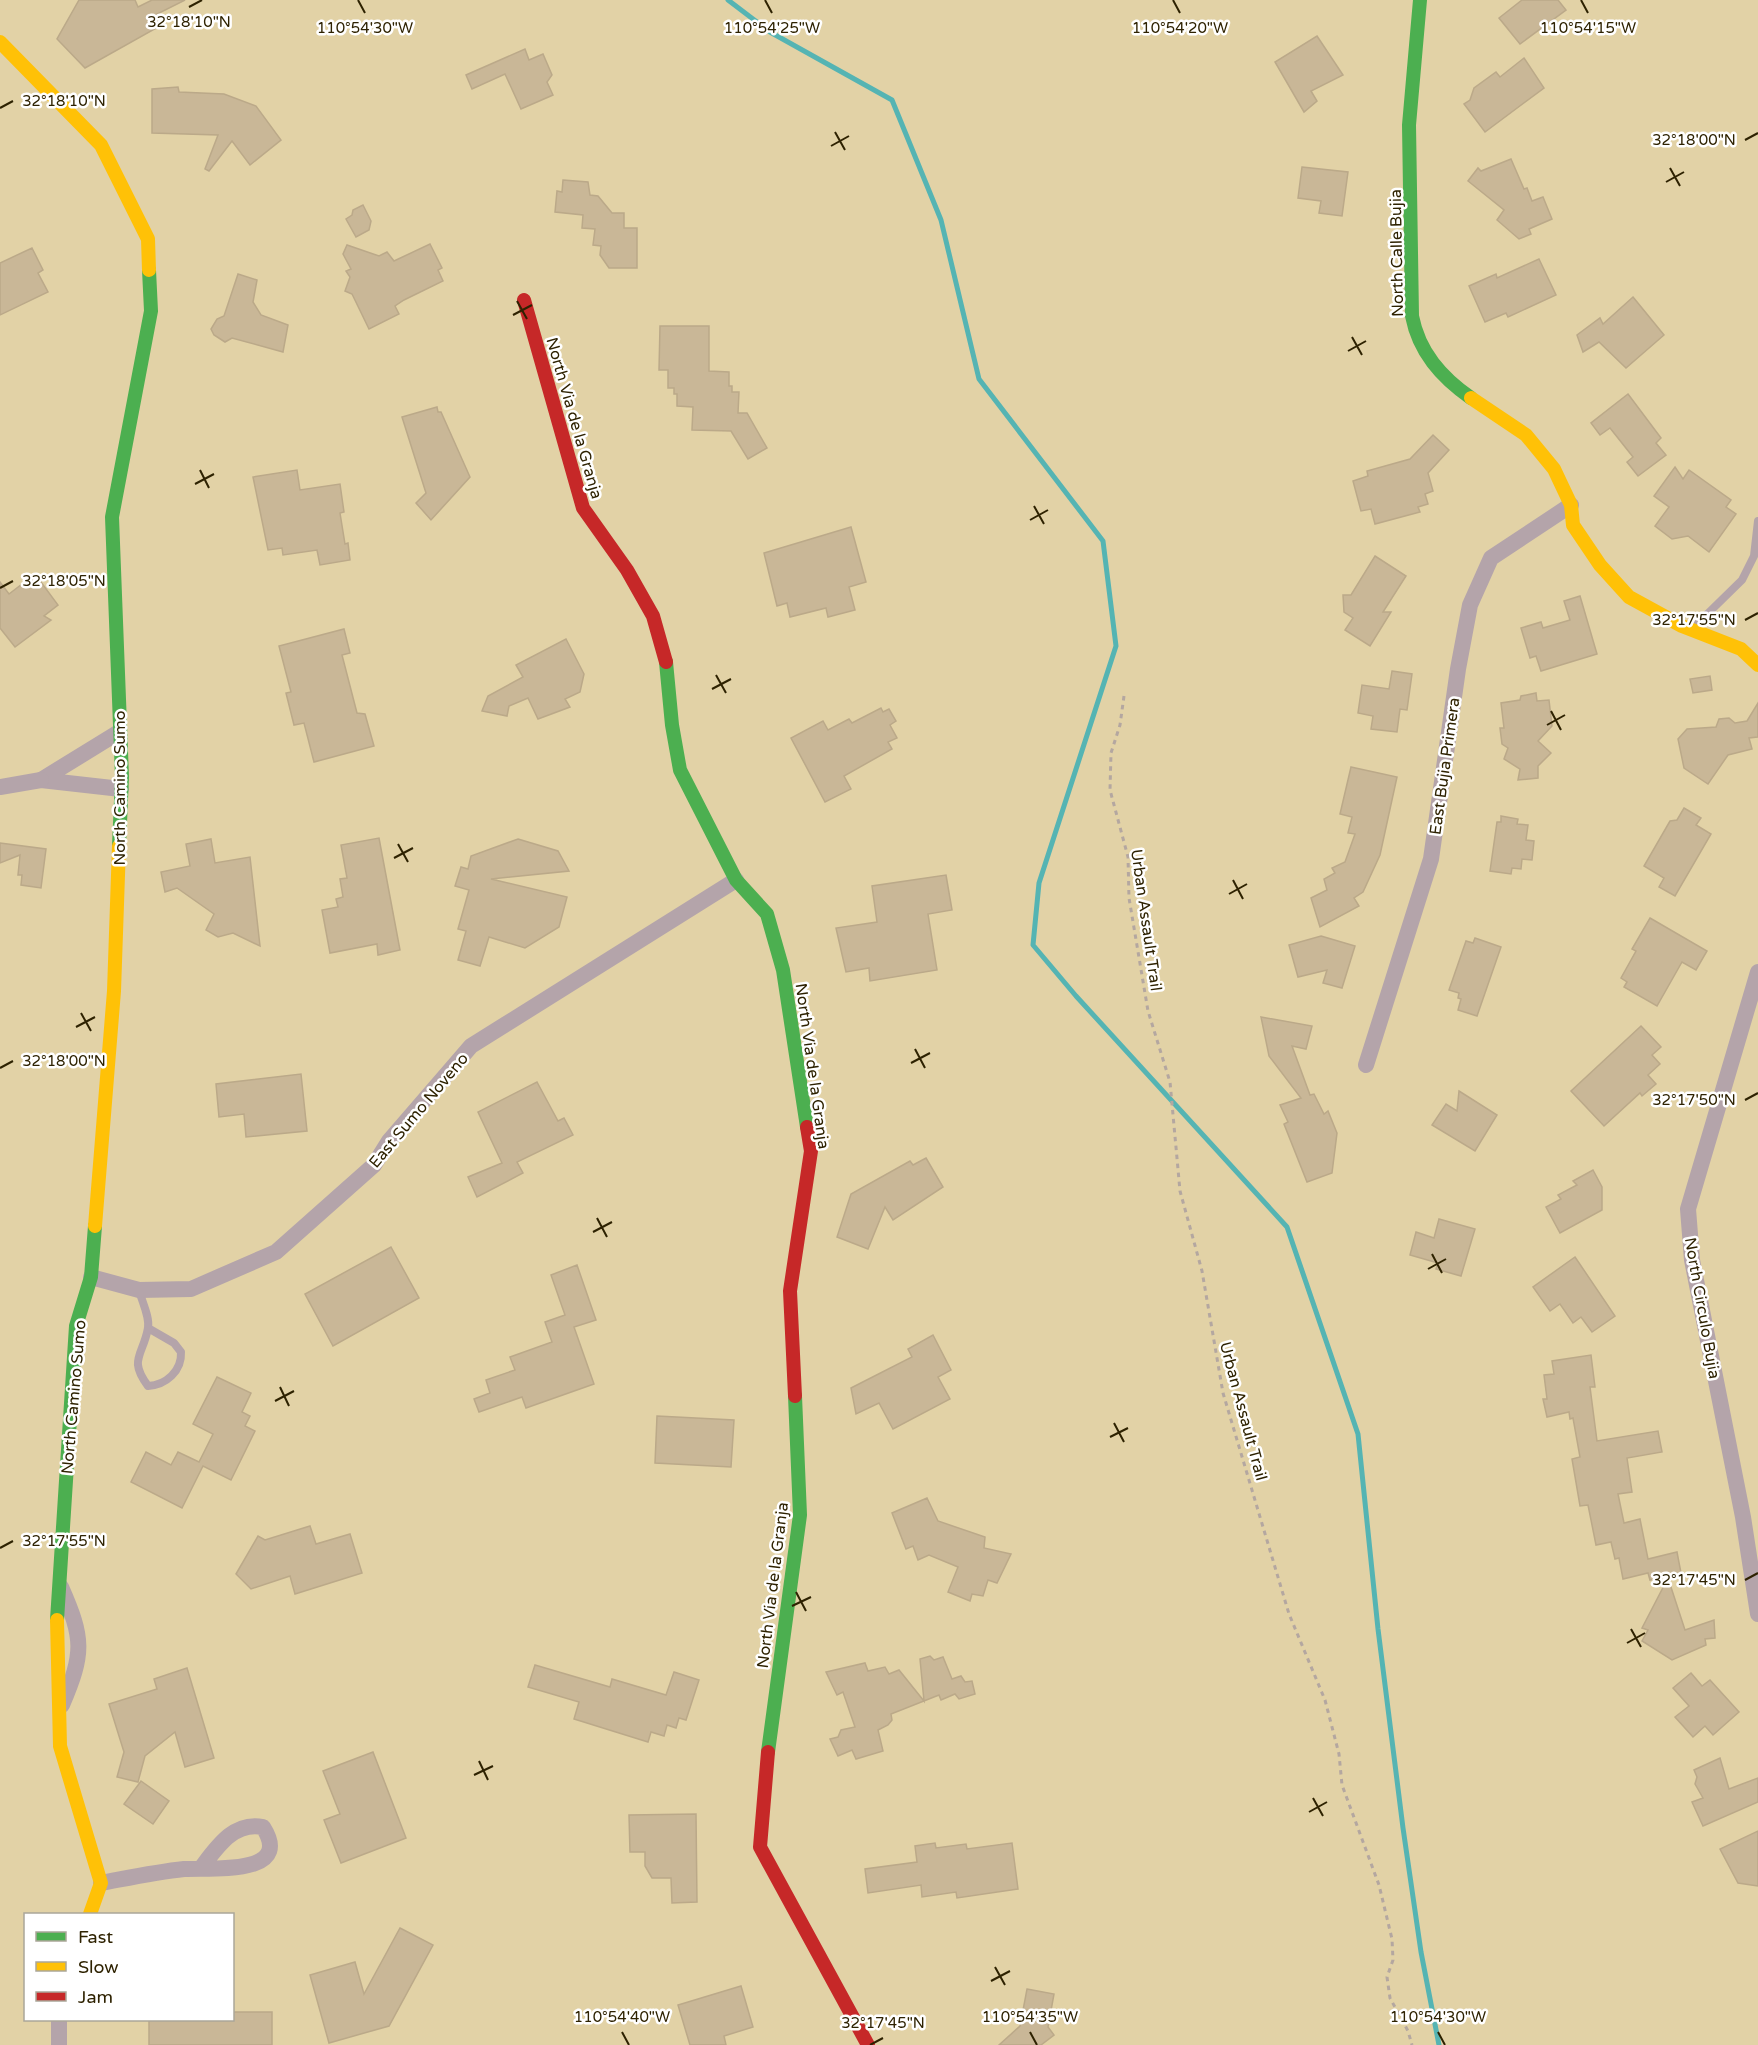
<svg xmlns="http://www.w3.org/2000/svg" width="1758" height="2045" viewBox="0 0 1758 2045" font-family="'Varela Round',sans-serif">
<rect width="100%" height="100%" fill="#e2d2a6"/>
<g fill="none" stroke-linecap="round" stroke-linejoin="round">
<!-- stream -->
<polyline stroke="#55b4b3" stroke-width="5" points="728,0 770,32 892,100 941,220 979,379 1103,541 1116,646 1039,883 1033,945 1076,996 1287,1227 1358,1434 1378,1629 1403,1828 1421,1952 1439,2045"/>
</g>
<!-- building -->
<g fill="#c9b797" stroke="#bba989" stroke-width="1.5">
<polygon points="79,0 135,0 138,7 152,0 185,0 155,15 160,26 85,68 57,39"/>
<polygon points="1522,0 1558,0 1566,10 1520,44 1499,18"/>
<polygon points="1317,36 1343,75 1311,91 1317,101 1304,112 1275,62"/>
<polygon points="525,49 529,60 543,54 552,75 547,82 553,95 521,109 505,74 472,89 466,75"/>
<polygon points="1524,58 1544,88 1485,132 1464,104 1470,100 1474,88 1496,72 1500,77"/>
<polygon points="178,87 179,92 224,94 256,106 281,140 250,165 232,141 209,171 205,169 218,135 152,133 152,89"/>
<polygon points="1511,159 1524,189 1527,188 1532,201 1543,197 1552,219 1529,229 1531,234 1519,239 1497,220 1504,210 1468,181 1478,168 1481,171"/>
<polygon points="1302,167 1348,172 1342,216 1319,213 1321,201 1298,198"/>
<polygon points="563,180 588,182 590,195 598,196 612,213 624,213 624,228 637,228 637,268 609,268 600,255 601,246 593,245 595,229 582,228 583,215 555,212 557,191 562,192"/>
<polygon points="363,205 371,221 369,230 356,237 346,219 352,215 353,210"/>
<polygon points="430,244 442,268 438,270 443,281 404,300 395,306 399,314 369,329 352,294 345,291 350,277 346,271 351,269 343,254 347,245 379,256 387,252 394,261"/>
<polygon points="32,248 43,270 38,273 48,292 0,315 0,263"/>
<polygon points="1539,259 1556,295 1508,317 1506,313 1485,322 1469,286 1496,274 1497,278"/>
<polygon points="238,274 257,280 253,302 261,315 288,325 283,352 232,338 225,342 214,335 211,329 217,319 224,316"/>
<polygon points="1633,297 1664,335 1626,368 1599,342 1583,352 1577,335 1600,318 1603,324"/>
<polygon points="660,326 709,326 709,371 729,372 729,386 732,386 732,392 739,392 738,413 747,413 767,448 748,459 731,431 692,430 693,407 677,406 677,394 674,394 674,388 668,388 668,370 659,370"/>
<polygon points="1628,394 1661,438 1656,443 1666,455 1638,476 1627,462 1633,457 1610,428 1600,435 1591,423"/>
<polygon points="437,407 438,412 441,412 470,477 431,520 416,503 426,493 402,417"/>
<polygon points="1433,435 1449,450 1428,473 1433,491 1425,494 1428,504 1418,507 1420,512 1375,524 1371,509 1361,511 1353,481 1368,476 1367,471 1410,459"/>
<polygon points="1675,467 1683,479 1689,470 1731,500 1726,507 1736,514 1709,552 1688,536 1672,539 1655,526 1669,507 1654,496"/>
<polygon points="297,470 300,490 340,484 344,512 340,513 345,544 348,543 350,560 320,565 317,550 283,555 282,548 268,550 253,477"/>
<polygon points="851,527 866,582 849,587 855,610 828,617 826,608 790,617 787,603 777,606 764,553"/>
<polygon points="1375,556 1406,576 1383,612 1391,612 1370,646 1345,630 1353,618 1344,612 1343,595 1351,595"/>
<polygon points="35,574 58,605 44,616 51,620 15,647 0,628 0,582 9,594"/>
<polygon points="1580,596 1597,654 1541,671 1536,656 1530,658 1521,628 1541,622 1543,628 1570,620 1564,601"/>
<polygon points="344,629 350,653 342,655 357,713 365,714 374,746 314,762 304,723 294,725 286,693 291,692 279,646"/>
<polygon points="566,639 584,674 580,692 565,699 570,707 538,719 528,698 509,706 507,716 482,711 488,696 523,677 516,665"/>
<polygon points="1392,671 1412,674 1407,710 1400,709 1397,732 1371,729 1373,716 1358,713 1362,685 1389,689"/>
<polygon points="1710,676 1712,690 1693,693 1690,679"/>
<polygon points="1536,693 1537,701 1549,700 1552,726 1538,741 1551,753 1538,766 1538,778 1518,780 1520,769 1504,759 1508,748 1502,744 1500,728 1504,728 1501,703 1520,700 1521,696"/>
<polygon points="1758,703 1758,737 1749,738 1752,749 1728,755 1708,784 1684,768 1678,739 1687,729 1716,727 1719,719 1729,718 1735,723 1747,721"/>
<polygon points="881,708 883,712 889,709 896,721 890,725 897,738 888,742 892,749 844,776 851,789 825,802 791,738 823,721 828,730 849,719 852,723"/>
<polygon points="1351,767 1397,777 1380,855 1363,892 1354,898 1359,906 1320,927 1311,898 1327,890 1324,879 1335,873 1332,868 1345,862 1355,834 1348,833 1352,817 1340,814"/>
<polygon points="1684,808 1701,818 1696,825 1711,834 1675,896 1659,887 1664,878 1644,866 1670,821 1677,820"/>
<polygon points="1501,816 1518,819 1517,824 1528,825 1526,840 1534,841 1532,860 1522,859 1521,869 1512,868 1511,874 1490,871 1497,822 1501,822"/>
<polygon points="379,838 400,950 378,955 377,944 330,953 322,910 338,907 336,899 343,897 340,879 347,878 341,845"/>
<polygon points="211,839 215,863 250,857 260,946 233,933 218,937 206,930 214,914 177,888 165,892 161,872 190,866 186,844"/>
<polygon points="518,839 558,851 569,871 491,879 567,897 559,927 525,948 489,937 480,966 458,960 466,931 458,929 469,890 455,886 461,867 468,869 471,856"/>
<polygon points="0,843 46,849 41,888 21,885 22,875 18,875 20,855 0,863"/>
<polygon points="946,875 952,910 928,914 937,970 870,981 869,968 846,972 836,928 877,922 872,886"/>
<polygon points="1650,918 1707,951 1696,970 1682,962 1657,1006 1624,987 1627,982 1621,978 1636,951 1632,949"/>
<polygon points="1321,936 1355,946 1342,988 1323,983 1327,970 1298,977 1289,945"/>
<polygon points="1475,938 1501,947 1477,1016 1458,1010 1461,999 1458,998 1459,993 1449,990 1466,941 1473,943"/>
<polygon points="1261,1017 1312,1026 1306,1049 1292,1046 1310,1095 1314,1094 1324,1114 1328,1111 1337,1133 1332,1173 1307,1182 1284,1124 1288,1122 1280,1105 1301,1098 1269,1056"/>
<polygon points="1641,1026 1661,1047 1652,1055 1660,1064 1648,1075 1656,1084 1642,1096 1640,1093 1604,1126 1571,1091"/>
<polygon points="301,1074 307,1131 246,1137 244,1114 219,1117 216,1084"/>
<polygon points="537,1082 558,1121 564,1118 573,1135 517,1162 523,1173 477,1197 468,1177 502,1163 478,1112"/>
<polygon points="1459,1091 1497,1115 1475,1151 1432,1125 1446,1104 1457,1111"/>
<polygon points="926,1158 943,1187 893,1220 885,1207 868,1249 837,1237 851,1194 910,1161 913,1165"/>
<polygon points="1593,1170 1602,1187 1602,1210 1560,1233 1546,1207 1561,1199 1558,1195 1577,1185 1573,1181"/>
<polygon points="1439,1219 1475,1229 1461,1276 1436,1269 1438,1263 1410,1255 1416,1232 1434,1238"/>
<polygon points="391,1247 419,1298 333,1346 305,1294"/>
<polygon points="1575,1257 1615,1316 1592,1332 1581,1317 1573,1323 1560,1304 1550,1311 1533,1287"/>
<polygon points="577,1265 596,1320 574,1327 594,1384 526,1408 522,1397 479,1412 474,1399 490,1393 486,1380 515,1370 510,1357 552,1342 545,1322 565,1315 551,1275"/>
<polygon points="933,1335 951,1370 938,1377 950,1399 893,1429 879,1403 856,1414 851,1388 912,1357 908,1349"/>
<polygon points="1591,1355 1595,1387 1590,1387 1597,1441 1658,1431 1662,1452 1627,1458 1632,1492 1618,1494 1624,1523 1640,1519 1648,1559 1677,1552 1681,1573 1650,1580 1648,1573 1623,1579 1619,1558 1615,1559 1611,1542 1596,1545 1588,1505 1580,1506 1572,1459 1580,1457 1573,1418 1570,1419 1569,1412 1547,1417 1543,1399 1547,1399 1544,1375 1554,1374 1552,1361"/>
<polygon points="217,1377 251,1393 242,1412 250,1416 245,1426 255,1431 231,1480 203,1466 182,1508 131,1482 146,1452 171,1465 178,1452 199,1462 213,1434 193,1424"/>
<polygon points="657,1416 734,1420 731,1467 655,1463"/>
<polygon points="927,1498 938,1521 985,1537 984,1548 1011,1554 997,1583 988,1580 983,1596 972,1594 970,1601 948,1592 958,1567 929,1555 918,1560 913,1546 906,1549 892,1513"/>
<polygon points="310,1526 316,1544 350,1534 362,1573 295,1594 290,1576 251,1589 236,1574 258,1536 265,1540"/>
<polygon points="1668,1578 1685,1630 1714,1620 1715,1638 1705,1639 1706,1645 1672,1660 1642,1641 1648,1630 1642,1628"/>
<polygon points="930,1656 934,1660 943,1657 952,1679 961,1676 965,1682 972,1681 975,1694 959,1699 955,1694 941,1700 939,1695 891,1714 892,1720 888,1725 878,1730 883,1751 856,1759 852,1750 838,1756 830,1739 838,1737 841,1730 855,1727 843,1692 837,1695 826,1672 865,1663 868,1671 885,1667 889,1674 899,1670 924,1701 920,1659"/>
<polygon points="535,1665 610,1687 612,1679 666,1695 674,1672 699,1680 686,1720 679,1718 676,1728 667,1725 664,1736 651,1732 648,1742 574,1719 579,1702 528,1687"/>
<polygon points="187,1668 214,1758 185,1767 175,1732 145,1756 138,1782 117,1777 124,1752 109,1704 157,1689 154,1679"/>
<polygon points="1691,1673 1702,1686 1710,1680 1739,1712 1713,1735 1705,1726 1693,1737 1675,1717 1689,1706 1673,1688"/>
<polygon points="373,1752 406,1838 341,1863 324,1820 340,1814 323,1771"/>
<polygon points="1720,1758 1729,1789 1758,1778 1758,1802 1703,1826 1692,1802 1703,1798 1695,1784 1697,1777 1694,1770"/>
<polygon points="141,1781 169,1801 153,1824 124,1804"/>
<polygon points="696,1814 697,1902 672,1903 671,1878 652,1878 645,1866 645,1852 630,1852 629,1815"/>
<polygon points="1758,1831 1758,1886 1738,1883 1720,1849"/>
<polygon points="935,1843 936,1848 966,1844 967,1849 1012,1843 1018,1889 957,1898 956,1892 922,1897 921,1885 868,1893 865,1869 917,1862 915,1846"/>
<polygon points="400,1928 433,1945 389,2026 329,2043 310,1975 355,1962 364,1994"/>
<polygon points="741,1986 753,2027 724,2036 726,2045 690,2045 678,2005"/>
<polygon points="1027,1989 1054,1994 1048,2027 1054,2035 1041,2045 999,2045 1020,2026"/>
<polygon points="232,2012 272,2012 272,2045 149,2045 149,2019 232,2019"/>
</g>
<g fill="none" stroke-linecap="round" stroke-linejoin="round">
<!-- path -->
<polyline stroke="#b4a7a0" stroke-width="3" stroke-dasharray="4.5 4.5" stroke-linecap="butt" points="1124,696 1120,725 1111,753 1110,790 1128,857 1129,898 1148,1011 1170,1082 1180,1191 1202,1271 1223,1393 1289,1614 1325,1700 1339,1754 1342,1785 1379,1885 1392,1939 1393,1960 1387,1977 1390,1998 1408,2031 1412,2045"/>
<!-- lane -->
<g stroke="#b4a4aa" stroke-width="8">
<polyline points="1694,627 1742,580 1754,556 1758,521"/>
<path d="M 139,1290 C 142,1302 150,1317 148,1328 C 143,1356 128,1359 148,1386 C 166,1385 182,1371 181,1352 L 174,1343 L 148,1328"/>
</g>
<!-- street -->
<g stroke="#b4a4aa" stroke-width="16">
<polyline points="119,732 41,780 121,789"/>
<polyline points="0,787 41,780"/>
<polyline points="1758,972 1688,1209 1692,1260 1743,1517 1758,1614"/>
<polyline points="1366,1065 1431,859 1458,669 1470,605 1491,558 1571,505"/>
<polyline points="91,1277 139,1290 191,1289 276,1252 374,1165 389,1141 471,1046 736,880"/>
<path d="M 61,1587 C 84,1639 84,1653 62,1705"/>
<path d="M 101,1883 C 128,1878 156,1872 184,1869 C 208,1867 295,1877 263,1827 C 234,1821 217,1847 201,1868"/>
<polyline points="59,2020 59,2045"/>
</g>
<!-- fast -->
<g stroke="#4caf50" stroke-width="14">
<path d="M 1420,0 L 1409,125 L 1412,316 C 1419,352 1441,377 1471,398"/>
<polyline points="666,662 672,725 680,770 736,880 767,914 783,970 807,1127"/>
<polyline points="119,846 122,777 112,517 151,311 149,270"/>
<polyline points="57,1620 76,1326 91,1277 95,1226"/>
<polyline points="768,1752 800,1515 795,1396"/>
</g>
<!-- slow -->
<g stroke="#ffc107" stroke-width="14">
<polyline points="0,42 101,145 148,239 149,270"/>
<polyline points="1471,398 1526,435 1554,469 1571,505 1573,525 1600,565 1629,597 1682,626 1741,649 1758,665"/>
<polyline points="95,1226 114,991 119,846"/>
<polyline points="57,1620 60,1746 101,1883 90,1914"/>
</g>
<!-- jam -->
<g stroke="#c62828" stroke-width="14">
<polyline points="524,300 583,508 627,570 653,616 666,662"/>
<polyline points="795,1396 790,1291 811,1151 807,1127"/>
<polyline points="768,1752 760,1847 868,2045"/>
</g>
</g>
<!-- ticks -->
<path fill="none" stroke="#2e2201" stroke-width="2" d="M 358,0 L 365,13M 765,0 L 772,13M 1173,0 L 1180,13M 1581,0 L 1588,13M 189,7 L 202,0M 0,108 L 13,101M 835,132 L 845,150M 1745,140 L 1758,133M 831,146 L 849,136M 1670,168 L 1680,186M 1666,182 L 1684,172M 517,301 L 527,319M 513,315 L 532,305M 1352,337 L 1362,355M 1348,351 L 1366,341M 200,470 L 209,488M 195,484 L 214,474M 1034,506 L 1044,524M 1030,520 L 1048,510M 0,588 L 13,581M 1745,620 L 1758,613M 716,675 L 726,693M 712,689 L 731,679M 1551,711 L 1561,730M 1547,725 L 1565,715M 398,844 L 408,862M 394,858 L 413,848M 1233,880 L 1243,899M 1229,894 L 1247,884M 81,1013 L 91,1031M 76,1027 L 95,1017M 915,1049 L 925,1068M 911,1063 L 930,1053M 0,1068 L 13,1061M 1745,1100 L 1758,1093M 597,1218 L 607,1237M 593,1232 L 612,1222M 1432,1254 L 1442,1273M 1428,1269 L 1446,1259M 280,1387 L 289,1406M 275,1401 L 294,1391M 1114,1423 L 1124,1442M 1110,1437 L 1128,1428M 0,1548 L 13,1541M 1745,1580 L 1758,1573M 796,1592 L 806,1611M 792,1606 L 811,1597M 1631,1629 L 1641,1647M 1627,1643 L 1645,1633M 479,1761 L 488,1780M 474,1775 L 493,1766M 1313,1798 L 1323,1816M 1309,1812 L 1327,1802M 995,1967 L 1005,1985M 991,1981 L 1010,1971M 622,2032 L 629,2045M 1030,2032 L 1037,2045M 1438,2032 L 1445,2045M 870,2045 L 883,2038"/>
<g text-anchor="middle" stroke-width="5" stroke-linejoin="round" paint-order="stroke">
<!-- street labels -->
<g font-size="16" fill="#2e2201" stroke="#fff">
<text transform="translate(1396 253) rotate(-91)" y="6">North Calle Bujia</text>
<text transform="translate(575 418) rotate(74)" y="6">North Via de la Granja</text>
<text transform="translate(1444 766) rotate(-82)" y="6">East Bujia Primera</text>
<text transform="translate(119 788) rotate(-90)" y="6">North Camino Sumo</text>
<text transform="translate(1147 920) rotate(82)" y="6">Urban Assault Trail</text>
<text transform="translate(813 1066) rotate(82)" y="6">North Via de la Granja</text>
<text transform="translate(418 1110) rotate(-50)" y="6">East Sumo Noveno</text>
<text transform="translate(1703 1308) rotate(80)" y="6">North Circulo Bujia</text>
<text transform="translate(73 1397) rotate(-85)" y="6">North Camino Sumo</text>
<text transform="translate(1244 1411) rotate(75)" y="6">Urban Assault Trail</text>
<text transform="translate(772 1585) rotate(-83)" y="6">North Via de la Granja</text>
</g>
</g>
<g font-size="15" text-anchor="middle" fill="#2e2201" stroke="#fff" stroke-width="5" stroke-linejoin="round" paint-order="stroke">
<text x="189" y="27">32°18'10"N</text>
<text x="365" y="33">110°54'30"W</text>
<text x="772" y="33">110°54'25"W</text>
<text x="1180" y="33">110°54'20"W</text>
<text x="1588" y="33">110°54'15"W</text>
<text x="64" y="106">32°18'10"N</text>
<text x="1694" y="145">32°18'00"N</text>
<text x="64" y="586">32°18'05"N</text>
<text x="1694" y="625">32°17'55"N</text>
<text x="64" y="1066">32°18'00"N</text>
<text x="1694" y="1105">32°17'50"N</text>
<text x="64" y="1546">32°17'55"N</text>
<text x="1694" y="1585">32°17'45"N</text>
<text x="622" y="2022">110°54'40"W</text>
<text x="1030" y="2022">110°54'35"W</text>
<text x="1438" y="2022">110°54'30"W</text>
<text x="883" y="2028">32°17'45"N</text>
</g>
<!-- legend -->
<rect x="24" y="1913" width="210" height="108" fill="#ffffff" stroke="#aba799" stroke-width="1.5"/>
<rect x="36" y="1932" width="30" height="9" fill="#4caf50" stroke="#aba799" stroke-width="1.5"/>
<text x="78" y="1943" font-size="18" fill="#2e2201">Fast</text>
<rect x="36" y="1962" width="30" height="9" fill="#ffc107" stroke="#aba799" stroke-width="1.5"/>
<text x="78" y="1973" font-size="18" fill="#2e2201">Slow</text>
<rect x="36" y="1992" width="30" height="9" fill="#c62828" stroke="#aba799" stroke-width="1.5"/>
<text x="78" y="2003" font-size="18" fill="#2e2201">Jam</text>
</svg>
